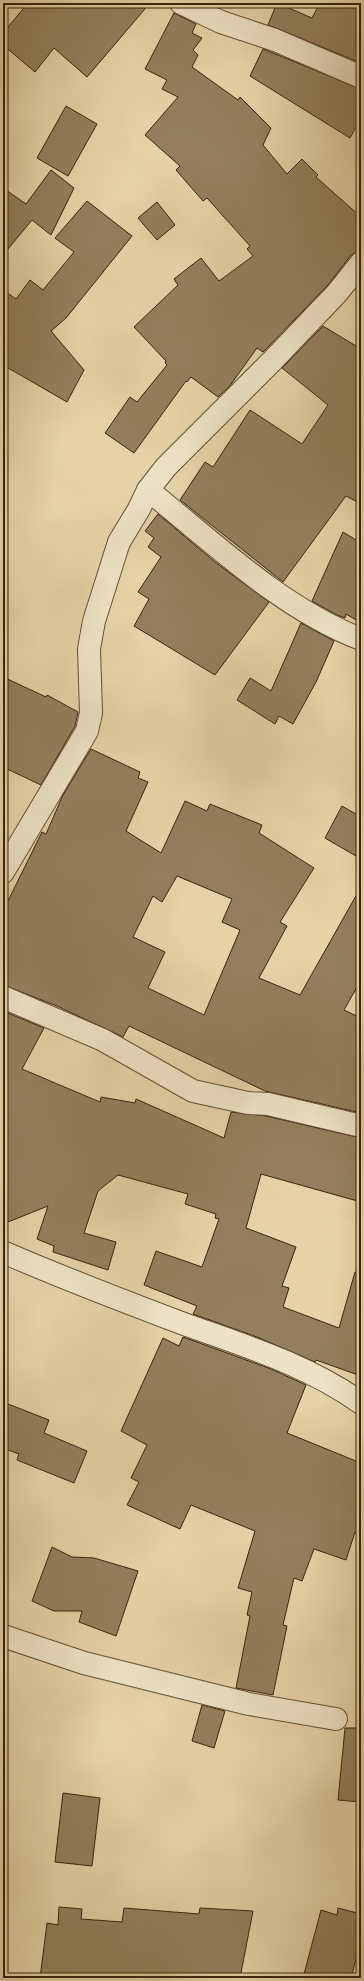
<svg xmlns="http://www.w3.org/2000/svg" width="364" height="1981" viewBox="0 0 364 1981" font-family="Vollkorn,serif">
<rect width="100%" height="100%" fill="#e5d3a7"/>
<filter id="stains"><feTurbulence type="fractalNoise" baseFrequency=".005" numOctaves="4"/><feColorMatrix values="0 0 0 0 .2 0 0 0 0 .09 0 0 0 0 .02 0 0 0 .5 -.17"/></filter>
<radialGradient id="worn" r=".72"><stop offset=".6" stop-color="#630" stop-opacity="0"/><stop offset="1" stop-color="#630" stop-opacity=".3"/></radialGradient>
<!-- building -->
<g fill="#937f5d" stroke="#3a230d" fill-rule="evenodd">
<polygon points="28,3 150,3 87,77 54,48 35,72 3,45 3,33"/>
<polygon points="277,3 312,18 320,3 361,3 361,63 268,25"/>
<polygon points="174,13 196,24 192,33 202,38 193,50 198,55 192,67 238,100 240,97 271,128 263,145 287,174 302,159 318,175 316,177 361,217 361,251 351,255 328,285 263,352 257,348 229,387 218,397 191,377 187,382 186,381 134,453 105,433 130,397 137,402 167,365 165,363 166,361 134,327 178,285 174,279 201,258 219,281 253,256 247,249 250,246 207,198 203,201 176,170 180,166 145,135 178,97 162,89 167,80 145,69"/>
<polygon points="263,49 361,89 361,118 350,138 250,76"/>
<polygon points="66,106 97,124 68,176 37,158"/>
<polygon points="51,170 74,188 51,235 32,220 3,255 3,188 26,204"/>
<polygon points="87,201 132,236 66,318 51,331 84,370 67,402 3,365 3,290 16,299 30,280 43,290 74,252 55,238"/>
<polygon points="157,202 175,225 157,240 138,218"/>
<polygon points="323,326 361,349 361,504 346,496 283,582 180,500 205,462 213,467 250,410 302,444 328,405 282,368"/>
<polygon points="158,514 215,562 269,602 215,675 134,626 149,599 138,592 161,557 148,547 154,538 145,531"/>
<polygon points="343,532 361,543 361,623 346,614 345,618 337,615 312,601"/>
<polygon points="301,623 334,641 316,682 293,724 279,716 275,724 237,700 250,678 271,691"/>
<polygon points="3,677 46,697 47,695 78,712 75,726 41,785 3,767"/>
<path d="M 91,749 L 140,772 L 138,778 L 148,782 L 126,831 L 161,853 L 185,801 L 207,811 L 210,804 L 262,825 L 259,833 L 314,868 L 280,922 L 287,926 L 259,978 L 300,995 L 361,887 L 361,980 L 344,1010 L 361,1018 L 361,1113 L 265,1091 L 129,1026 L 123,1037 L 57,1006 L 3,985 L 3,911 L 42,832 L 46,834 L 63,795 ZM 177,876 L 232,899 L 222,922 L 240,930 L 204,1015 L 148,988 L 165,952 L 133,937 L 153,896 L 162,902 Z"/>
<polygon points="342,806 361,817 361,859 325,838"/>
<polygon points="3,1011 44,1028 22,1069 100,1102 101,1097 135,1103 136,1099 224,1138 231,1112 266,1116 361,1138 361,1202 261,1174 246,1228 296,1247 282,1286 289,1288 283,1307 339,1328 355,1272 361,1273 361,1376 316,1360 315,1362 257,1337 193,1314 197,1306 144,1285 156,1251 202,1267 219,1219 215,1218 216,1214 185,1204 188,1194 118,1175 98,1191 84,1233 116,1242 108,1270 53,1252 54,1246 37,1239 48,1206 3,1224"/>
<polygon points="183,1337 271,1369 306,1385 287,1433 361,1463 361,1534 355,1532 346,1560 314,1549 302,1581 294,1578 283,1625 287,1626 273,1695 236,1688 250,1616 247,1615 252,1592 238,1588 255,1531 191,1505 180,1529 127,1505 139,1482 131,1478 147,1445 121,1431 163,1338 179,1346"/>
<polygon points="3,1402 49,1420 44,1433 87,1451 74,1483 17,1460 19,1454 3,1448"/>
<polygon points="52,1547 72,1557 94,1558 138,1571 116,1636 79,1622 82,1611 54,1611 32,1601"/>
<polygon points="202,1705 225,1711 214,1748 192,1741"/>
<polygon points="345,1728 361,1728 361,1802 338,1800"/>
<polygon points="63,1793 100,1798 92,1866 55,1862"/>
<polygon points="59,1907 82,1909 81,1919 122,1922 124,1908 199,1914 200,1908 253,1911 240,1978 40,1978 47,1923 58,1925"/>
<polygon points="338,1908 361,1914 361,1940 351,1978 303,1978 321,1910 337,1915"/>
</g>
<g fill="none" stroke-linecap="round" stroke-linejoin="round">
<!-- minor casing -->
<g stroke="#654f34" stroke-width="24">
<g id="minor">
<polyline points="181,3 221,22 275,40 361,77"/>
<path d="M 148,490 C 213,542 282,609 361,639"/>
<polyline points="3,872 87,731 91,713 89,649 94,621 119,542 139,509 148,490 166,467 274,359 337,293 361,263"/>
<polyline points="3,997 103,1040 193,1091 248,1103 268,1104 361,1126"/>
<path d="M 3,1252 C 63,1278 123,1301 184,1324 C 245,1346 308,1365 361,1403"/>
<polyline points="3,1636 84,1663 249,1704 336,1719"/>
</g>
</g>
<!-- minor -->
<use href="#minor" stroke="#eee2c6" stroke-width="22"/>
</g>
<!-- margin -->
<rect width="364" height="1981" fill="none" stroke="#e5d3a7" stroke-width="16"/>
<rect x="4" y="4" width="356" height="1973" fill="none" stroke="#3a230d" stroke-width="2"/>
<rect x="8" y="8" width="348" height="1965" fill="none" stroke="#3a230d"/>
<rect width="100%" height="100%" filter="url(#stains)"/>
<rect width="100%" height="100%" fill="url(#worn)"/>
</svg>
